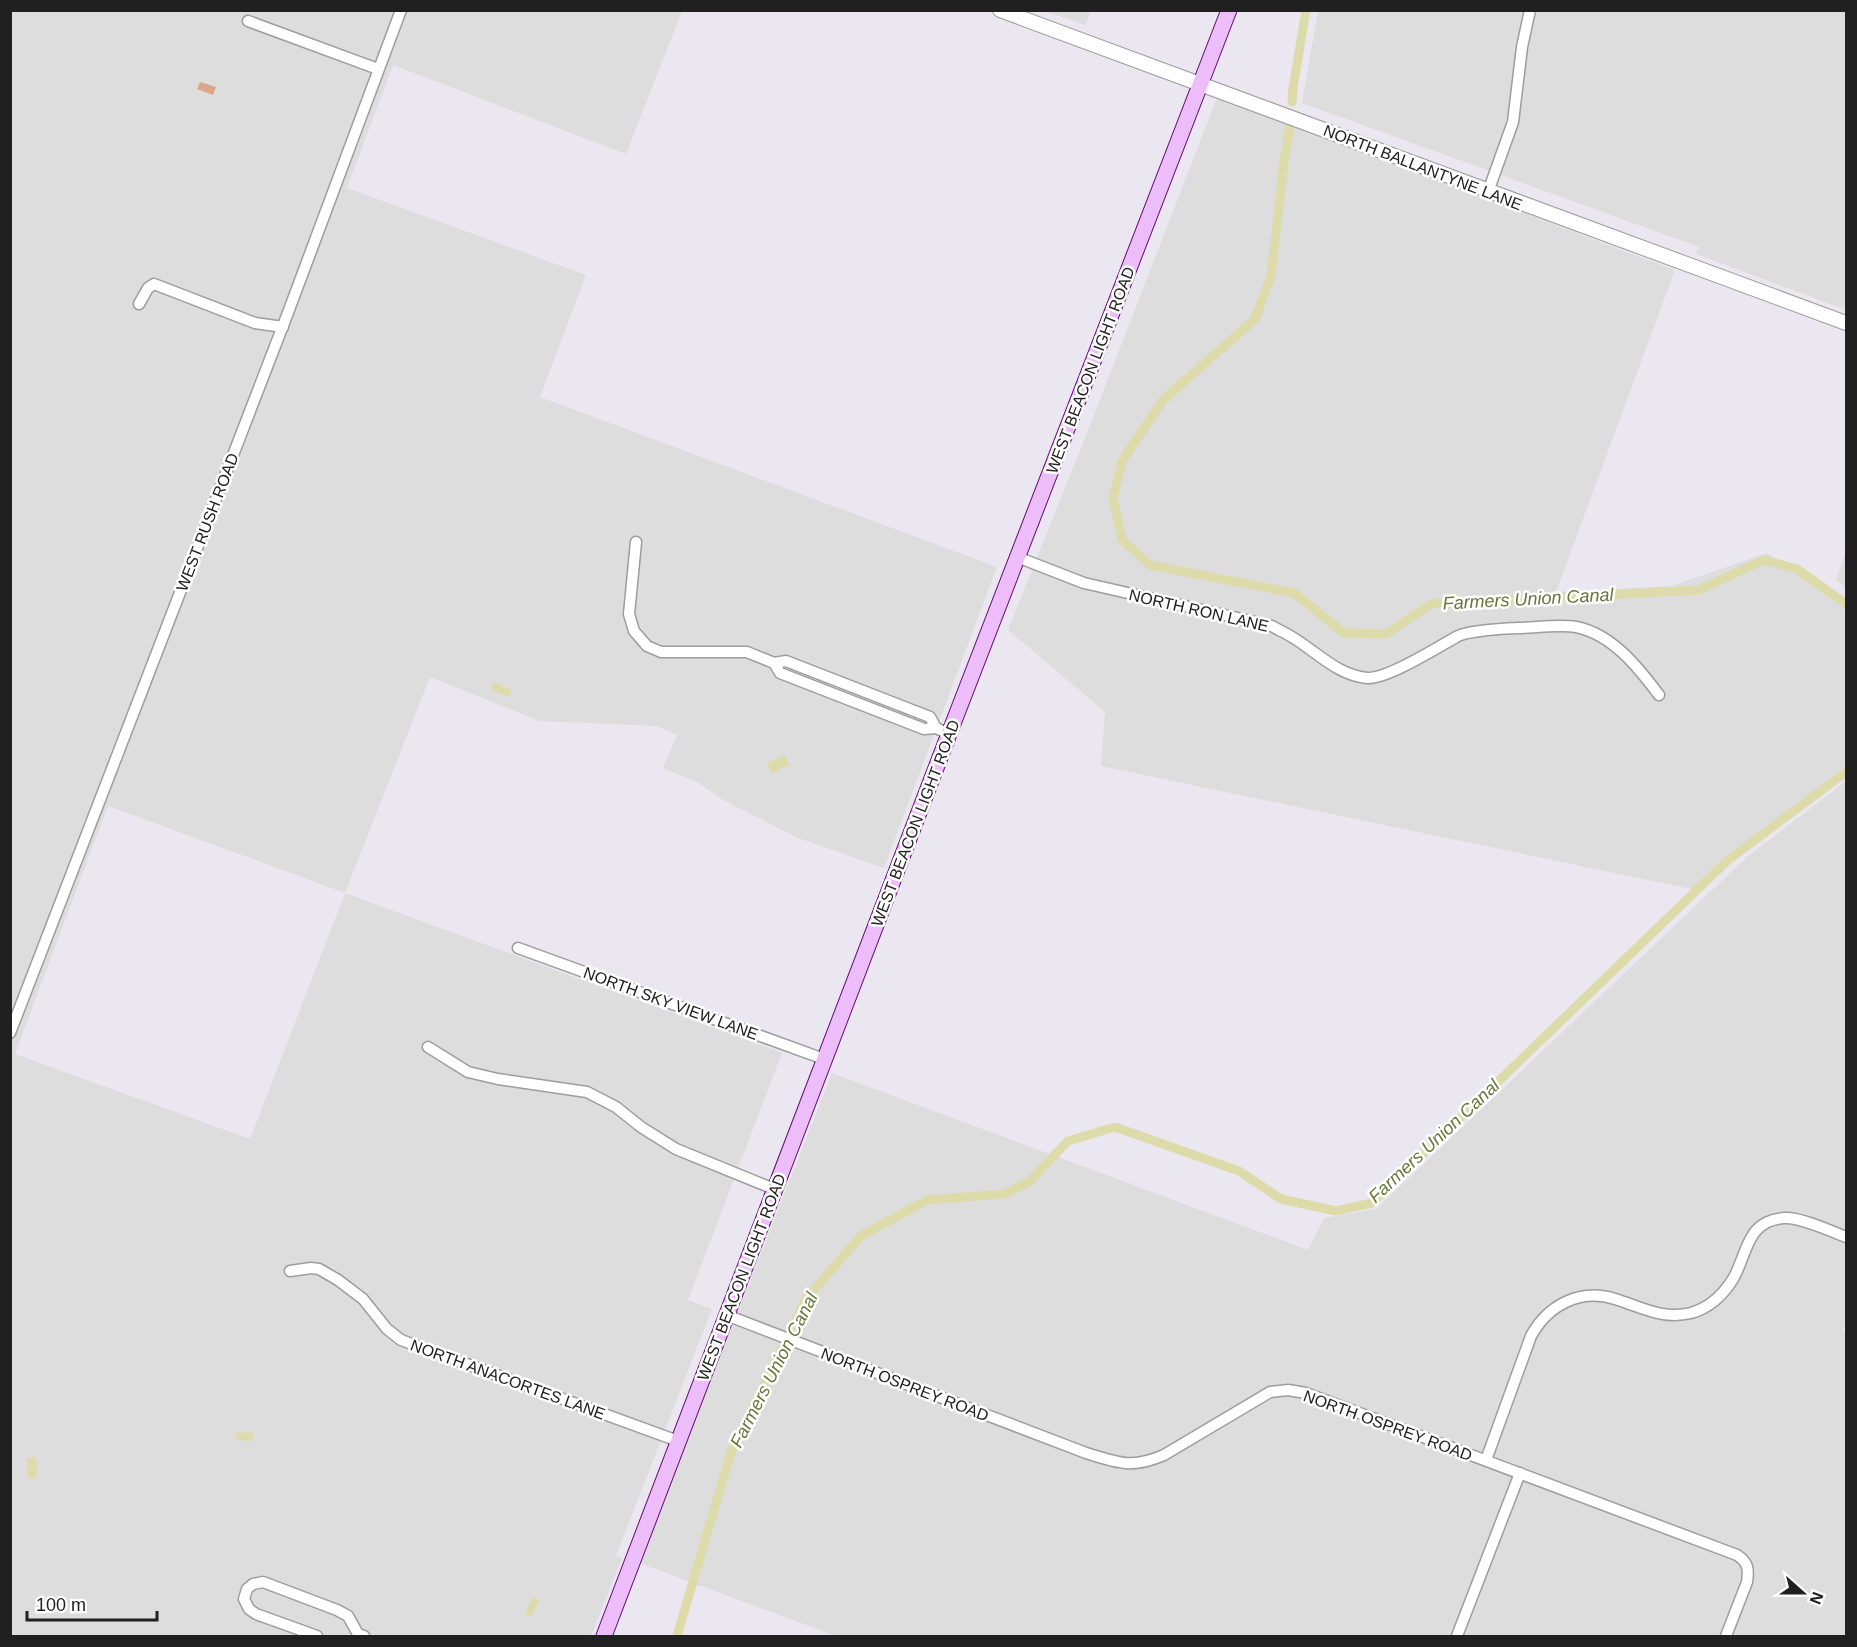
<svg xmlns="http://www.w3.org/2000/svg" width="1857" height="1647" viewBox="0 0 1857 1647" font-family="Helvetica,sans-serif">
<rect width="100%" height="100%" fill="#ebe7f0"/>
<!-- residential -->
<g fill="#ddddde" fill-rule="evenodd">
<path d="M 11,11 L 682,11 L 626,154 L 393,65 L 347,188 L 586,275 L 540,397 L 997,567 L 884,868 L 798,838 L 723,800 L 697,782 L 663,768 L 677,735 L 656,726 L 539,721 L 430,677 L 345,893 L 782,1053 L 688,1300 L 712,1309 L 616,1556 L 622,1558 L 591,1636 L 11,1636 ZM 108,806 L 345,893 L 250,1139 L 15,1054 Z"/>
<polygon points="1044,11 1091,10 1091,11 1085,25"/>
<polygon points="1318,11 1846,11 1846,310 1696,254 1699,247 1302,103"/>
<polygon points="1217,98 1675,270 1556,592 1671,586 1767,553 1846,608 1846,769 1741,846 1696,890 1101,766 1105,712 1008,630 1087,433"/>
<polygon points="1846,551 1846,589 1836,580"/>
<polygon points="1846,781 1846,1322 1843,1332 1846,1334 1846,1636 836,1636 639,1563 832,1073 1308,1250 1324,1218 1376,1209 1747,857"/>
</g>
<!-- pitch -->
<polygon fill="#dca688" points="200,82 216,87 213,95 197,89"/>
<!-- water -->
<g fill="#dcdba9">
<polygon points="494,682 512,690 508,697 491,690"/>
<polygon points="785,755 789,765 771,773 767,763"/>
<polygon points="236,1432 253,1433 253,1441 235,1440"/>
<polygon points="36,1457 37,1477 28,1478 27,1458"/>
<polygon points="532,1597 539,1600 532,1617 525,1614"/>
</g>
<g fill="none" stroke-linecap="round" stroke-linejoin="round">
<!-- canal -->
<g stroke="#dcdba9" stroke-width="9">
<polyline points="1292,102 1293,88 1306,10"/>
<polyline points="1290,127 1284,162 1271,276 1255,319 1163,400 1122,461 1113,498 1122,540 1150,565 1294,593 1344,633 1386,634 1431,604 1699,590 1764,560 1797,569 1846,604"/>
<polyline points="677,1636 731,1452 806,1299 861,1236 927,1200 1004,1194 1029,1182 1068,1141 1115,1127 1239,1171 1281,1199 1336,1211 1372,1203 1727,861 1846,772"/>
</g>
<!-- minor casing -->
<g stroke="#9d9d9d" stroke-width="13">
<g id="minor">
<polyline points="248,21 378,69"/>
<polyline points="1488,192 1513,122 1522,47 1530,10"/>
<polyline points="139,304 148,288 154,284 255,323 283,327"/>
<polyline points="636,542 629,614 634,631 647,646 661,652 747,652 774,663"/>
<path d="M 1017,557 L 1084,583 L 1272,626 C 1278,630 1286,633 1292,637 C 1317,652 1337,675 1367,678 C 1388,679 1438,647 1458,636 C 1472,630 1501,629 1517,628 C 1535,628 1557,624 1576,627 C 1612,634 1638,667 1659,695"/>
<polyline points="936,728 930,717 786,661 774,663 780,673 924,729 936,728 949,734"/>
<polyline points="518,948 824,1059"/>
<polyline points="10,1033 289,310 401,10"/>
<polyline points="428,1047 468,1072 498,1079 587,1092 616,1107 641,1127 676,1149 774,1189"/>
<polyline points="290,1271 311,1268 319,1269 338,1280 363,1299 387,1329 401,1340 678,1441"/>
<path d="M 726,1315 L 1086,1453 C 1118,1463 1132,1469 1164,1455 L 1270,1392 L 1288,1390 L 1306,1393 L 1737,1555 C 1748,1562 1749,1569 1747,1582 L 1726,1636"/>
<path d="M 1486,1460 L 1531,1336 C 1548,1305 1580,1288 1615,1299 C 1641,1307 1663,1320 1691,1313 C 1709,1308 1723,1295 1733,1279 C 1748,1253 1746,1220 1785,1218 C 1800,1217 1831,1231 1846,1237"/>
<polyline points="317,1636 256,1614 249,1609 244,1599 247,1589 253,1584 263,1582 337,1610 348,1616 358,1634 364,1636"/>
<polyline points="1457,1636 1520,1473"/>
</g>
</g>
<!-- tertiary casing -->
<g stroke="#9d9d9d" stroke-width="16">
<polyline id="tertiary" points="1000,10 1846,323"/>
</g>
<!-- secondary casing -->
<g stroke="#660975" stroke-width="17">
<polyline id="secondary" points="604,1636 949,734 1229,10"/>
</g>
<!-- minor -->
<use href="#minor" stroke="#fff" stroke-width="10"/>
<!-- tertiary -->
<use href="#tertiary" stroke="#fff" stroke-width="14"/>
<!-- secondary -->
<use href="#secondary" stroke="#ecbdf8" stroke-width="15"/>
</g>
<g text-anchor="middle" stroke-width="5" stroke-linejoin="round" paint-order="stroke">
<!-- street labels -->
<g font-size="16" fill="#202020" stroke="#fff">
<text transform="translate(1423 167) rotate(21)" y="6">NORTH BALLANTYNE LANE</text>
<text transform="translate(1090 370) rotate(-69)" y="6">WEST BEACON LIGHT ROAD</text>
<text transform="translate(207 522) rotate(-69)" y="6">WEST RUSH ROAD</text>
<text transform="translate(1199 610) rotate(13)" y="6">NORTH RON LANE</text>
<text transform="translate(915 823) rotate(-69)" y="6">WEST BEACON LIGHT ROAD</text>
<text transform="translate(671 1003) rotate(20)" y="6">NORTH SKY VIEW LANE</text>
<text transform="translate(741 1277) rotate(-69)" y="6">WEST BEACON LIGHT ROAD</text>
<text transform="translate(508 1379) rotate(20)" y="6">NORTH ANACORTES LANE</text>
<text transform="translate(905 1384) rotate(21)" y="6">NORTH OSPREY ROAD</text>
<text transform="translate(1388 1425) rotate(20)" y="6">NORTH OSPREY ROAD</text>
</g>
<!-- water labels -->
<g font-size="18" font-style="italic" fill="#677639" stroke="#fff">
<text transform="translate(1528 599) rotate(-3)" y="6">Farmers Union Canal</text>
<text transform="translate(1434 1141) rotate(-43)" y="6">Farmers Union Canal</text>
<text transform="translate(774 1370) rotate(-63)" y="6">Farmers Union Canal</text>
</g>
</g>
<!-- border -->
<rect width="1857" height="1647" fill="none" stroke="#202020" stroke-width="24"/>
<!-- north arrow -->
<g transform="translate(1803 1593) rotate(111)" stroke="#ffffff" stroke-width="4.5" paint-order="stroke">
<path d="M0-4.5L10 22L0 15L-10 22Z" fill="#202020"/>
<text y="-9" font-size="16" font-weight="bold" text-anchor="middle" fill="#202020">N</text>
</g>
<!-- scale -->
<path d="M27 1611v9h130v-9" fill="none" stroke="#202020" stroke-width="3"/>
<text x="36" y="1611" font-size="18" fill="#202020" stroke="#ffffff" stroke-width="4.5" paint-order="stroke">100 m</text>
</svg>
